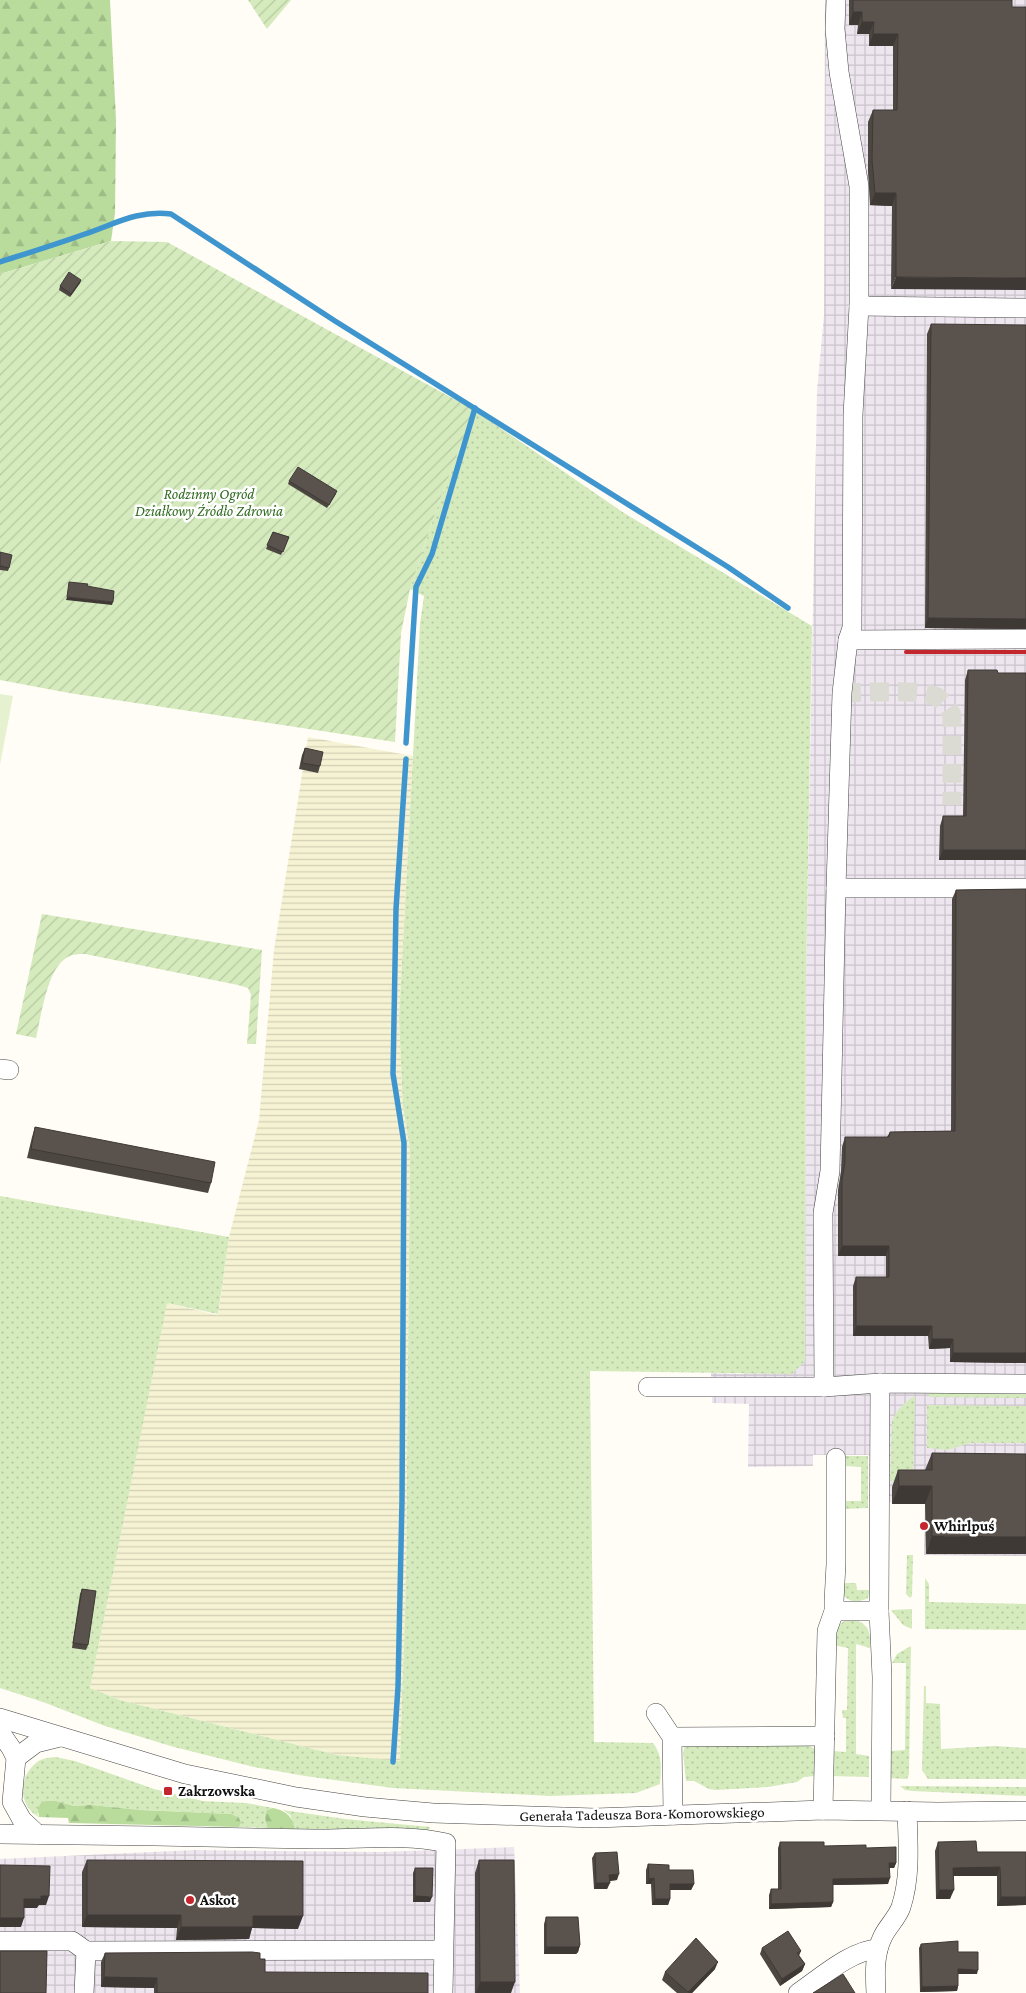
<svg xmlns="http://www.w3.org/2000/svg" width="1026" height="1993" viewBox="0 0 1026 1993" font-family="'Crimson Pro',serif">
<defs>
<pattern id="industrial-grid" width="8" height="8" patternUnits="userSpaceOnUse" patternTransform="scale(1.25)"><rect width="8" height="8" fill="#eee6ef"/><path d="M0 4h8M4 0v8" fill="none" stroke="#cbc4cc"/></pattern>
<pattern id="farmland-rules" width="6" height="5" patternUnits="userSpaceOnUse" patternTransform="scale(1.25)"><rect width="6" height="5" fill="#f6f3d4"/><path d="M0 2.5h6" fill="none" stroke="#d2cfb5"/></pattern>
<pattern id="grass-dots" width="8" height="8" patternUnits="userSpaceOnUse" patternTransform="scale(1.25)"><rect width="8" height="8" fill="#d5ebbd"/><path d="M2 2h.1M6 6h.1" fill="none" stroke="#b6c8a1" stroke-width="1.8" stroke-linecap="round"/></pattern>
<pattern id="forest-firs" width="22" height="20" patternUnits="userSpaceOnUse" patternTransform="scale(1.25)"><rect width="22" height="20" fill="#b9dc9c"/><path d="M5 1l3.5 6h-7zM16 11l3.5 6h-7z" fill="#9ebc85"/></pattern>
<pattern id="garden-furrows" width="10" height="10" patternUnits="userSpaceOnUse" patternTransform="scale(1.25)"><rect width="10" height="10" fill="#d5ebbd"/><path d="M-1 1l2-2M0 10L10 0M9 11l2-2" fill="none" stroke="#b6c8a1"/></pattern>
</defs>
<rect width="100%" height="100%" fill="#fffdf5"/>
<!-- industrial -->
<g fill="url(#industrial-grid)">
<polygon points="825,0 1026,0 1026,1556 924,1555 925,1503 869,1502 869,1455 813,1455 813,1466 748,1467 749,1404 712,1403 711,1373 742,1374 805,1361 806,977 817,391 824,315"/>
<polygon points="514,1847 520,1993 0,1993 0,1859 195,1850 381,1852"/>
</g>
<!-- farmland -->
<polygon fill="url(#farmland-rules)" points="308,737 413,756 399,1019 403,1107 410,1148 406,1581 400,1762 337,1755 120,1700 90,1688 166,1303 218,1315 229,1237 259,1120 274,950"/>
<!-- grass -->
<g fill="url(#grass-dots)">
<path d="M 474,410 L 624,513 L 812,626 L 806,977 L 805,1361 L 792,1374 L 590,1371 L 594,1742 L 653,1743 C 663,1756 661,1768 660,1784 L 636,1793 L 550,1796 L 393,1788 L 305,1776 L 254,1767 L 174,1747 L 105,1726 L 43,1702 L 0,1688 L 0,1196 L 229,1237 L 218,1314 L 167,1303 L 90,1688 L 120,1700 L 337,1755 L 400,1761 L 406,1581 L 410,1148 L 403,1107 L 399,1019 L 420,624 L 424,596 L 410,589 L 438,505 Z"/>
<polygon points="929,1393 1026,1393 1026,1398 929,1397"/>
<path d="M 915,1396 L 913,1483 L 890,1481 L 892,1421 C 897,1410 904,1402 915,1396 Z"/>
<polygon points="927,1405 1026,1406 1026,1443 970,1443 948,1450 927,1448"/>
<polygon points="844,1456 868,1456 868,1508 844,1509 845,1501 861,1501 861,1467 844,1466"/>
<polygon points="907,1555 913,1555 912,1596 910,1598 906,1594"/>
<polygon points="925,1578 929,1584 929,1602 1026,1604 1026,1630 925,1629"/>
<path d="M 844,1583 L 856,1583 L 857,1590 L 870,1590 L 868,1598 C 858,1603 852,1603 844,1596 Z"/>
<polygon points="912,1609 912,1629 903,1625 891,1610"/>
<path d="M 854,1619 C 869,1625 871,1632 870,1648 L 856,1644 L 856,1754 L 869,1756 L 869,1777 L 832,1776 L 833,1751 L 846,1752 L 846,1718 L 843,1718 L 842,1710 L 847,1710 L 848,1648 L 833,1645 L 836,1627 L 844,1621 Z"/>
<polygon points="911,1646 909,1774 907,1779 887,1778 886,1755 891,1751 905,1750 906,1663 892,1663 897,1654"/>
<polygon points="924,1686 926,1686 926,1703 940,1704 941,1749 994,1746 1026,1748 1026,1779 928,1779 922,1770"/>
<polygon points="685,1743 808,1745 815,1749 815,1776 804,1777 797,1782 768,1787 716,1790 709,1789 694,1781 686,1781 683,1754"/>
<path d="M 55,1757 L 75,1761 L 154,1789 L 203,1801 L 246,1803 L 273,1808 L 267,1810 L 265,1819 L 268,1828 L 239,1827 L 241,1823 L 231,1814 L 141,1810 L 91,1805 L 74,1806 L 56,1801 L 37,1814 L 39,1817 C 18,1806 18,1777 36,1763 C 42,1758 48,1758 55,1757 Z"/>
<polygon points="900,1786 1026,1787 1026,1796 913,1791 905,1790"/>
<polygon points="283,1810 345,1819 430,1827 429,1831 295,1829 290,1815"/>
</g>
<!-- forest -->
<g fill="url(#forest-firs)">
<polygon points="0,0 110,0 116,120 115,213 111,241 0,274"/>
<polygon points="46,1801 56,1801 74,1806 91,1805 141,1810 231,1814 239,1818 241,1823 239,1827 69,1823 68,1818 39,1817 38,1808 41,1803"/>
<path d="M 273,1808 C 286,1811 291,1815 295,1829 L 268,1828 C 265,1821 264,1817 267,1810 Z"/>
</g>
<!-- garden -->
<g fill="url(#garden-furrows)">
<polygon points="248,0 291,0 267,29"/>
<polygon points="111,241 167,242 474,410 438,505 410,589 401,633 395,742 69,693 0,680 0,274"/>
<path d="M 42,914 L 262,950 L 256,1044 L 247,1044 L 251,995 L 248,988 L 238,985 L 85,954 C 78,954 72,954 66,958 C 47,970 41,1017 36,1038 L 16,1034 Z"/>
</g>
<!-- pitch -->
<polygon fill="#e6f2cf" points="0,694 13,696 0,765"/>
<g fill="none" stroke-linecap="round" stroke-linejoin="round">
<!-- stream -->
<g stroke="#3f96cf" stroke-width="5.5">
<path d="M 0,262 C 28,253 57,244 85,234 C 115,224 137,210 171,214 L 335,321 L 728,567 L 788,608"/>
<polyline points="406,743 416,587 432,554 475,408"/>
<polyline points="393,1762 398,1687 402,1501 404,1143 393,1074 396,909 406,759"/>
</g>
<!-- minor-tunnel -->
<path stroke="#dbdad3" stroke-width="19" stroke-dasharray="19 9" stroke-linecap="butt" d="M 842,693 C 862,693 922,688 937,697 C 944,702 948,708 952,715 L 952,805"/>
<!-- minor casing -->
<g stroke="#444" stroke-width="20">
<g id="minor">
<polyline points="836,0 835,29 839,72 859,186 859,306 853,415 852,628 848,640 842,693 836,888 830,1171 823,1213 824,1387 880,1383 1026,1384"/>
<polyline points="859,306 1026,308"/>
<polyline points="848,640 1026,639"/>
<polyline points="836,888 1026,888"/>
<polyline points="0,1069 9,1070"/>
<polyline points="880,1383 879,1611 882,1677 881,1810"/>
<polyline points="648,1387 824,1387"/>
<polyline points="834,1611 879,1611"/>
<polyline points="656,1713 672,1737 673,1815"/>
<polyline points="0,1718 185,1774 296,1797 365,1807 433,1813 595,1818 823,1810 938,1812 1026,1811"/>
<polyline points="0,1732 11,1748 16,1758 12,1802 22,1820 37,1834"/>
<polyline points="672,1737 825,1736"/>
<polyline points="16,1758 36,1743 60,1737"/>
<polyline points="823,1810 827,1631 834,1611 834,1601 836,1564 836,1458"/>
<path d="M 0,1834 C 105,1835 209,1837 314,1839 C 358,1840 403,1833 446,1843 L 443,1993"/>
<polyline points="0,1941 72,1941 86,1951 84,1993"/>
<polyline points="86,1951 443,1950"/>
<path d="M 798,1993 C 820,1978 851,1950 878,1949"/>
<path d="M 876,1993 C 875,1974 874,1954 883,1936 C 888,1926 897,1918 901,1907 C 911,1876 908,1843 907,1811"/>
</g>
</g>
<!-- minor -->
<use href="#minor" stroke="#fff" stroke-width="19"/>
<!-- rail -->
<polyline stroke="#c4262e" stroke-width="4" points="906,652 1026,652"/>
</g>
<!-- wall -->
<g fill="#4d4742">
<polygon points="849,0 1012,0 891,289 892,206 870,205 868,172 868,122 873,110 893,110 893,46 869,46 869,34 857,34 858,25 849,25"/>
<polygon points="81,280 80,283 70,297 59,290 60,286"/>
<polygon points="931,324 1026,629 925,628 927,334"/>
<polygon points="289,481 336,494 327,508 288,484"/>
<polygon points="273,532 289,537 281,555 266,549"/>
<polygon points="0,552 9,568 8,571 0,570"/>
<polygon points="968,670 1026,860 939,860 940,826 943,816 963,816 965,680"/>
<polygon points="305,748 320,766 318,773 299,769 302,755"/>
<polygon points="1026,889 1026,1363 950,1362 950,1348 929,1349 928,1336 853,1336 853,1286 856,1277 886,1277 886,1256 838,1256 838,1190 841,1171 842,1147 845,1137 887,1137 890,1132 951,1131 952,899 956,890"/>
<polygon points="35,1127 211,1183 208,1193 27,1158 32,1137"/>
<polygon points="932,1453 1026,1454 926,1554 925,1504 892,1504 892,1487 898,1470 925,1470"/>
<polygon points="82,1589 88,1645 86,1650 72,1648 80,1594"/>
<polygon points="780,1842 824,1846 866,1848 896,1863 894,1868 889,1868 888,1884 833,1885 833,1902 831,1907 769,1909 769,1895 771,1889 778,1889 778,1848"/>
<polygon points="938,1842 977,1852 1026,1852 1026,1905 997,1906 997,1876 953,1876 950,1899 936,1899 935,1851"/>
<polygon points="595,1853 617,1880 610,1881 607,1889 594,1889 592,1858"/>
<polygon points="87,1860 298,1929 252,1928 249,1939 176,1940 177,1928 82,1927 82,1872"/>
<polygon points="479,1860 511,1993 475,1993 475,1873"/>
<polygon points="648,1864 669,1870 694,1884 691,1890 670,1890 670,1899 668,1905 652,1905 651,1884 646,1884 646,1870"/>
<polygon points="415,1868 430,1902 413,1902 413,1873"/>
<polygon points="546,1917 580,1945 578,1952 576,1954 544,1954 544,1924"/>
<polygon points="921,1944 958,1952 977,1974 958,1974 958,1986 957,1991 920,1992 919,1948"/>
<polygon points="762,1948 801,1951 799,1956 805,1964 802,1971 780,1986 760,1954"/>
<polygon points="105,1953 260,1959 265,1972 428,1993 154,1993 154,1988 101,1987 101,1962"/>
<polygon points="715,1969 692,1993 677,1993 662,1980 665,1972"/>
</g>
<!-- shaded-wall -->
<g fill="#3f3936">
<polygon points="853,12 862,12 858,25 849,25"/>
<polygon points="862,22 874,22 869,34 857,34"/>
<polygon points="873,34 898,34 893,46 869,46"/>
<polygon points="875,193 896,193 892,206 870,205"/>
<polygon points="896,277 1026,278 1026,290 891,289"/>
<polygon points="81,280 80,283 70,297 71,294"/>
<polygon points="67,597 113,602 112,605 66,600"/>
<polygon points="928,618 1026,619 1026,629 925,628"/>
<polygon points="943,850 1026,850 1026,860 939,860"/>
<polygon points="842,1246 889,1246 886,1256 838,1256"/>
<polygon points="856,1326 932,1326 928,1336 853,1336"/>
<polygon points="932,1339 953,1339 950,1348 929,1349"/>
<polygon points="953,1353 1026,1353 1026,1363 950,1362"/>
<polygon points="899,1486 932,1486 925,1504 892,1504"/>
<polygon points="932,1536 1026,1537 1026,1554 926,1554"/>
<polygon points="889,1863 896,1863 894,1868 887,1868"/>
<polygon points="1000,1867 997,1876 950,1876 953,1868"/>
<polygon points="619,1874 617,1880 607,1881 609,1875"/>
<polygon points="654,1878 651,1884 646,1884 649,1879"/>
<polygon points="890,1878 888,1884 831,1885 833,1879"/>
<polygon points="596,1883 610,1883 607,1889 594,1889"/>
<polygon points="670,1884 694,1884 691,1890 668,1890"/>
<polygon points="939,1890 954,1890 950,1899 936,1899"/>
<polygon points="41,1896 49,1896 46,1905 39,1905 37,1908 21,1908 24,1899"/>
<polygon points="415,1896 432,1897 430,1902 413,1902"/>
<polygon points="1001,1897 1026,1897 1026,1905 997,1906"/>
<polygon points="655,1899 670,1899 668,1905 652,1905"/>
<polygon points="833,1902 831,1907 769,1909 771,1904"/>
<polygon points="87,1915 181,1915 177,1928 82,1927"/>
<polygon points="253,1916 303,1916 298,1929 252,1928 249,1939 176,1940 181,1927"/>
<polygon points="0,1918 24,1918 21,1927 0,1927"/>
<polygon points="580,1945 578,1952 576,1954 544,1954 546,1947"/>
<polygon points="718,1962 715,1969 692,1993 688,1993"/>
<polygon points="805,1964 802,1971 780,1986 782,1979"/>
<polygon points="958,1969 978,1970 977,1974 956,1974"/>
<polygon points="104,1977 157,1978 154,1988 101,1987"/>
<polygon points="480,1982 515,1982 511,1993 476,1993"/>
<polygon points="958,1986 957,1991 920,1992 922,1987"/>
</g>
<!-- building -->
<g fill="#5a524d" stroke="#3f3936">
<polygon points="853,0 1012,0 1012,7 1026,7 1026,278 896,277 896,193 875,193 872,160 873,110 897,110 898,34 873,34 874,22 862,22 862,12 853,12"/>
<polygon points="69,272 81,280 71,294 60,286"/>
<polygon points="931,324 1026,325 1026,619 928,618"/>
<polygon points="298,467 337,491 329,505 289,481"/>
<polygon points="273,532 289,537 283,552 267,545"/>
<polygon points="0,552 12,555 9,568 0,566"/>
<polygon points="69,582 88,584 87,586 114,591 113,602 67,597"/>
<polygon points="968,670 997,670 998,673 1026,673 1026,850 943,850 943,816 966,816"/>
<polygon points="305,748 323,752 320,766 302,763"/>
<polygon points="1026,889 1026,1353 953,1353 953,1339 932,1339 932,1326 856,1326 856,1277 889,1277 889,1246 842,1246 842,1180 845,1162 845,1137 889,1137 890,1132 955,1131 956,890"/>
<polygon points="35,1127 215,1162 211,1183 31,1149"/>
<polygon points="932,1453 1026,1454 1026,1537 932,1536 932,1486 899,1486 898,1470 932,1470"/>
<polygon points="82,1589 96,1591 88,1645 73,1643"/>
<polygon points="976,1841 977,1852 1026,1852 1026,1897 1001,1897 1000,1867 953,1868 954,1890 939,1890 938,1842"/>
<polygon points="780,1842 824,1842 824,1846 866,1845 866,1848 896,1847 896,1863 889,1863 890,1878 833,1879 833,1902 771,1904 771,1889 781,1889"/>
<polygon points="617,1852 619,1874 609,1875 610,1883 596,1883 595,1853"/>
<polygon points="87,1860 303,1861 303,1916 253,1916 253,1927 181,1927 181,1915 87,1915"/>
<polygon points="479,1860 514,1860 515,1982 480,1982"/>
<polygon points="648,1864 669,1865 669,1870 693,1870 694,1884 670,1884 670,1899 655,1899 654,1878 649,1879"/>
<polygon points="0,1865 50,1866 49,1896 41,1896 41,1899 24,1899 24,1918 0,1918"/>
<polygon points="415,1868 433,1868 432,1897 415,1896"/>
<polygon points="546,1917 578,1917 580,1945 578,1947 546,1947"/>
<polygon points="788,1931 801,1951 797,1953 805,1964 782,1979 762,1948"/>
<polygon points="696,1938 718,1962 688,1992 665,1972"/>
<polygon points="958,1941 958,1952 978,1952 978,1970 958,1969 958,1986 922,1987 921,1944"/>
<polygon points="0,1951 47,1951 46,1993 0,1993"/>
<polygon points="252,1952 260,1953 260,1959 265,1959 265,1972 428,1973 428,1993 157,1993 157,1978 104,1977 105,1953"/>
<polygon points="843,1974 855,1993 813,1993"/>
</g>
<!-- markers -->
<g fill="#c4262e" stroke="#fff" stroke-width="2">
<circle cx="924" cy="1526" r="5"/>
<rect x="163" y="1786" width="10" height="10" rx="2.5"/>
<circle cx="190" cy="1900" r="5"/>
</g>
<g text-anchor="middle" stroke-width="5" stroke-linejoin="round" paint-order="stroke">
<!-- park labels -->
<g font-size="15" font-style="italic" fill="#2f6b1f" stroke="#fff">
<text x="209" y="499">Rodzinny Ogród<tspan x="209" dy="17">Działkowy Źródło Zdrowia</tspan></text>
</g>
<!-- poi labels -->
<g font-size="15" font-weight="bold" fill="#111" stroke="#fff" text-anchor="start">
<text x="934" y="1531">Whirlpuś</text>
<text x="178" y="1796">Zakrzowska</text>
<text x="200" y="1905">Askot</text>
</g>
<!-- street labels -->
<g font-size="15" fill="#111" stroke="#fff">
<text transform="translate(642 1814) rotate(-1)" y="5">Generała Tadeusza Bora-Komorowskiego</text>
</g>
</g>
</svg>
